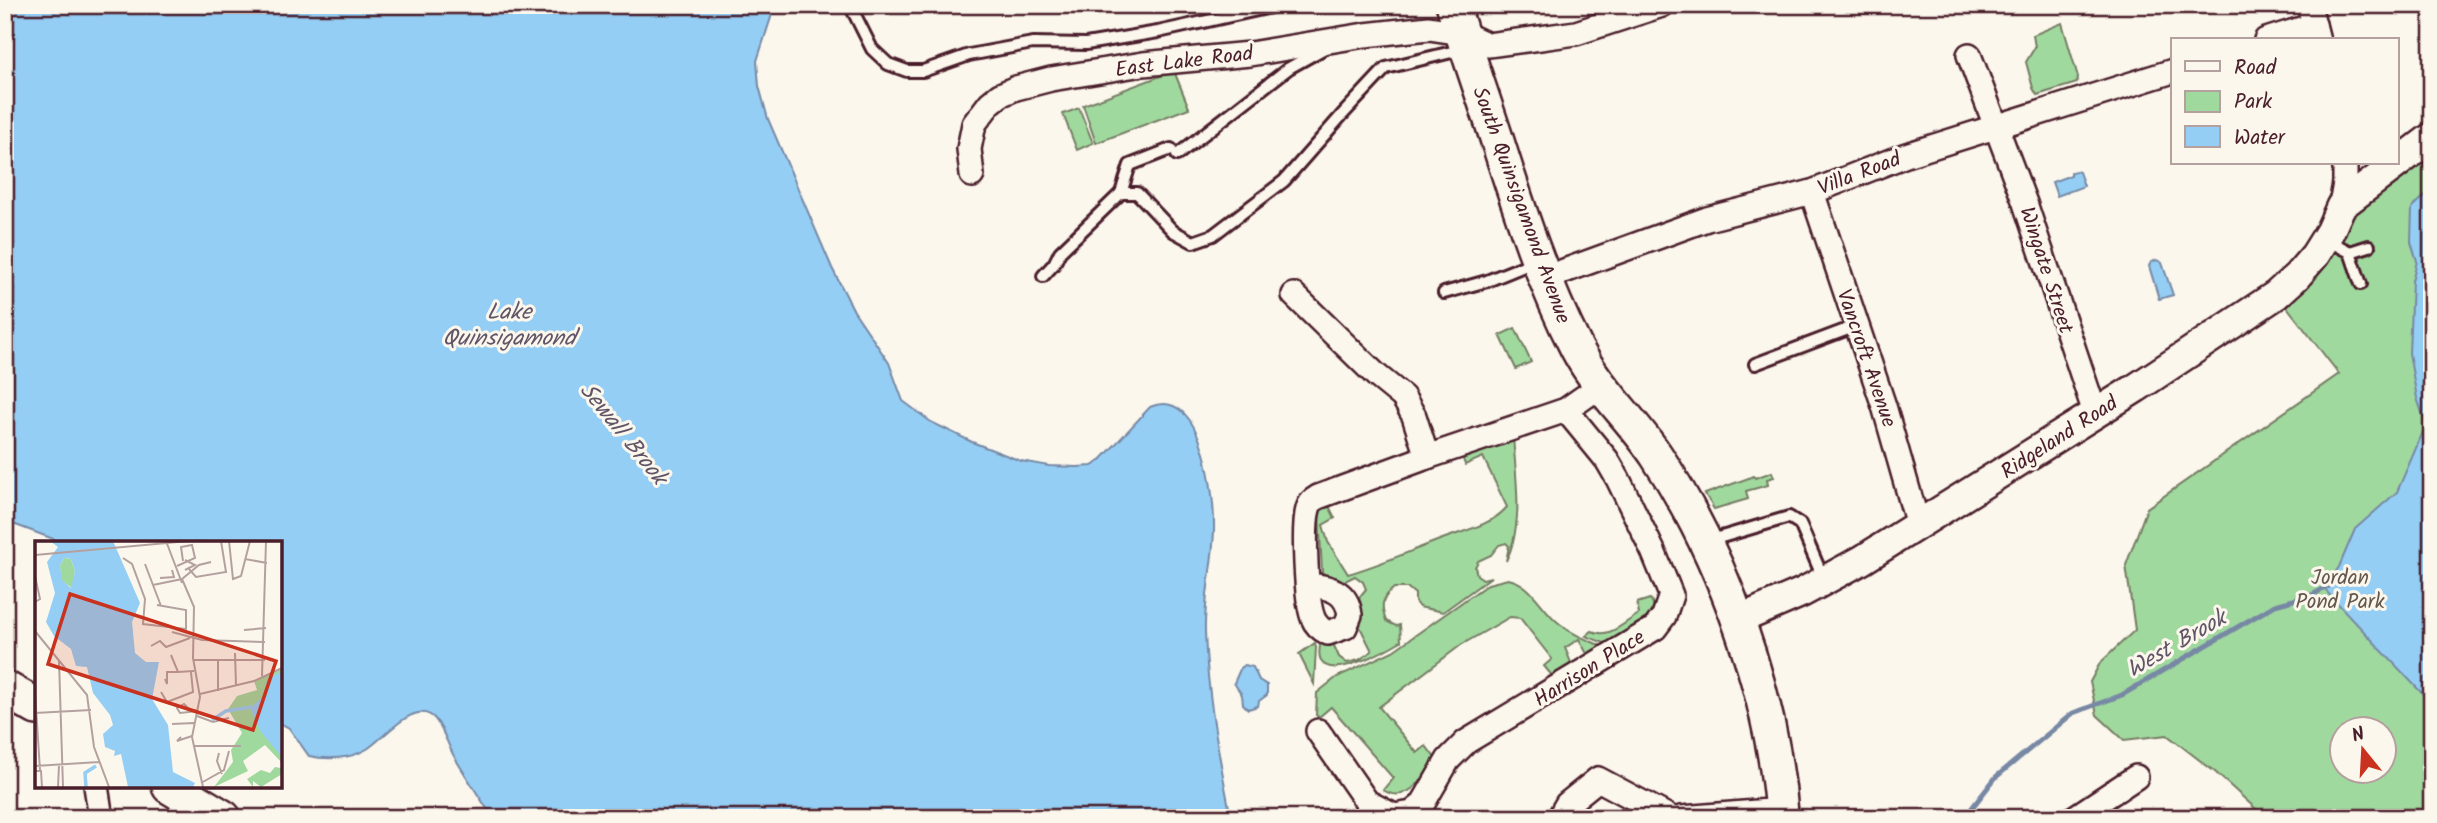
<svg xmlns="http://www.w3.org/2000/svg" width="2437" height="823" viewBox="0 0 2437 823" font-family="Kalam,sans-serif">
<rect width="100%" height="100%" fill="#fbf7ec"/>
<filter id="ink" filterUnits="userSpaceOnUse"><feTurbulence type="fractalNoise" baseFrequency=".0143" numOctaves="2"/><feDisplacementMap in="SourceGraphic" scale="14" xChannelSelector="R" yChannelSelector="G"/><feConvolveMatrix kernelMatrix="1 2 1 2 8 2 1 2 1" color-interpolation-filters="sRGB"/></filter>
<g filter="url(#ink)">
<!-- green -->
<g fill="#a0d99e" stroke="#757c64" stroke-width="2" fill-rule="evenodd">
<polygon points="2062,23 2078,77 2077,83 2037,95 2033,88 2026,62 2035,47 2033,35"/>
<polygon points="1174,71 1189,108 1096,143 1083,105"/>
<polygon points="1079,108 1093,143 1077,150 1063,114"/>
<path d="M 2432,136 L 2432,818 L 2266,818 L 2215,772 L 2167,735 L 2124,740 L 2097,715 L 2090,682 L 2100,663 L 2135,630 L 2126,565 L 2147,508 L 2339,374 L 2284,303 L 2330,231 ZM 2342,728 L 2384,728 L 2384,770 L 2342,770 Z"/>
<polygon points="1515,328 1531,362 1516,369 1500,335"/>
<path d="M 1513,435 C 1515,474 1525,524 1506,561 L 1509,546 L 1506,543 L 1499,545 L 1491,555 L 1478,561 L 1475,567 L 1477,575 L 1483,579 L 1491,577 L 1443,612 L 1419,607 L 1415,602 L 1415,594 L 1408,588 L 1394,588 C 1382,598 1380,605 1386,621 L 1396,626 L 1400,625 L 1401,641 C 1384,651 1307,695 1321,641 L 1332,641 L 1339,657 L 1347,663 L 1359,660 L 1372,651 L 1356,619 L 1357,600 L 1366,589 L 1363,582 L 1355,576 L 1343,582 L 1333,582 L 1322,572 L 1319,514 L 1324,503 L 1327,502 L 1335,518 L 1323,525 L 1328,542 L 1348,574 C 1383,564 1414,549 1448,537 C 1467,530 1493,524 1507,507 L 1483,457 L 1465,465 L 1460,450 Z"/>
<polygon points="1772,472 1774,477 1767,479 1768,485 1746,491 1748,499 1714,509 1705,494 1754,476 1755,478"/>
<path d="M 1508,579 C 1532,583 1541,610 1560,624 C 1573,635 1588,640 1604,647 L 1590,655 L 1586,652 L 1579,639 L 1565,648 L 1572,665 L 1553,677 L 1544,666 L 1552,659 L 1520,618 L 1510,617 L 1461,645 L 1379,707 L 1417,753 L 1426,746 L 1435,758 L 1436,763 C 1421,779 1407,805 1383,790 L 1393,778 L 1331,707 L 1319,717 L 1316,715 L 1317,693 L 1337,677 L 1393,651 L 1488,584 Z"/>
<path d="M 1650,599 C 1668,620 1623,636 1609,645 L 1586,636 L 1592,631 C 1610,639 1623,623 1639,614 L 1637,603 Z"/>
<polygon points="1315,643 1316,647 1314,684 1299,654"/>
</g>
<!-- water -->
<g fill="#95cef4" stroke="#7788a4" stroke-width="2">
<path d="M 5,5 L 775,5 L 757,61 L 759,86 L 768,119 L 832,268 L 854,311 L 889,363 L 903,401 L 931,422 L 972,442 L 1021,461 L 1049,466 L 1077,467 L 1092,466 L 1100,461 L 1150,407 C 1203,384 1215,497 1214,530 C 1213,564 1204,597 1205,632 C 1207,694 1219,756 1231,818 L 493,818 C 480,798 467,778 455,758 C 448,746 444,730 435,719 C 415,697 384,739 367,749 C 351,759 327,760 309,756 L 289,728 L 280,723 L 280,543 L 64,543 L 5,521 Z"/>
<polygon points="2076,171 2079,172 2084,186 2057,196 2052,182 2071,175 2071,172"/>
<polygon points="2432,189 2432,704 2324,589 2339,567 2355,529 2397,492 2426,425 2417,398 2409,353 2412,281 2417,261 2411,242 2412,208"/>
<polygon points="2157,260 2162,263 2173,295 2159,299 2149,266 2151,262"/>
<polygon points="1245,665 1253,667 1259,680 1267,685 1267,695 1259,701 1258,706 1248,709 1243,704 1242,695 1234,683 1241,667"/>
</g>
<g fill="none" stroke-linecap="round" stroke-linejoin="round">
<!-- stream -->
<polyline stroke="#7788a4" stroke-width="5" points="1964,818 1996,777 2073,713 2122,695 2275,605 2312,595 2329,586"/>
<!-- service casing -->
<g stroke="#4a1f2b" stroke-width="16">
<g id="service">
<polyline points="850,5 872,49 888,64 907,71 923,71 969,55 1033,43 1086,44 1158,32 1280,5"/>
<polyline points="1177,155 1289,68 1323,49"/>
<polyline points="1121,193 1130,165 1171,149"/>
<polyline points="2325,239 2350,252 2361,284"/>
<polyline points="2350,252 2369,246"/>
<polyline points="1043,276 1054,264 1060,252 1121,193 1137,193 1173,231 1193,242 1213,235 1284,181 1342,115 1386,68 1464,49"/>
<polyline points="1444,293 1487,281 1536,261"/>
<polyline points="1755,364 1856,326"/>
<polyline points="1708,541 1789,517 1800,524 1824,580"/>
</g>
</g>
<!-- minor casing -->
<g stroke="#4a1f2b" stroke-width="28">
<g id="minor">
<polyline points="2309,5 2318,40"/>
<polyline points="2266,40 2314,25"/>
<polyline points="1969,55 2025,203 2095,413"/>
<polyline points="972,175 969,149 974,124 990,103 1000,95 1016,88 1051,79 1143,64 1250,54 1365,35 1429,28 1462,33 1488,45 1533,39 1576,33 1662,5"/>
<polyline points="1812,192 1884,406 1918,525"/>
<polyline points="2341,206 2345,183 2345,163"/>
<polyline points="1545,278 1707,219 1812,192 1906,155 2173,71"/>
<polyline points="1294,295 1376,375 1403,397 1414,416 1427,457 1566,410 1600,386"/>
<path d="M 1309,585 C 1330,587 1347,591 1350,615 L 1345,627 L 1328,633 C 1322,630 1316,626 1313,618 C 1306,601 1303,526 1308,509 C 1310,502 1313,500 1318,497 L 1427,457"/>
<polyline points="1318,731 1367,802 1394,816 1412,813 1422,805 1448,760 1466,742 1655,628 1664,616 1671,595 1653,551 1618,479 1607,460 1566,410"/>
<polyline points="96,786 101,818"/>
<polyline points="1559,818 1567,804 1598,779 1671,818"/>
<polyline points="1681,818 1782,810"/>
<polyline points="2074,818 2136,777"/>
</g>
</g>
<!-- tertiary casing -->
<g stroke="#4a1f2b" stroke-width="33">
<polyline id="tertiary" points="1738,620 1803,592 1862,560 2136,388 2276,295 2297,276 2315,255 2330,231 2341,206 2432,137"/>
</g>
<!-- secondary casing -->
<g stroke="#4a1f2b" stroke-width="37">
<path id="secondary" d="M 1453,5 C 1467,53 1484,99 1499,146 C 1521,215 1544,285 1577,349 C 1598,389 1631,418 1656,455 C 1724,557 1773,696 1782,818"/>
</g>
<!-- primary casing -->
<g stroke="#4a1f2b" stroke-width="40">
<g id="primary">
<polyline points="5,689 37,707"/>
<polyline points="170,786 223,818"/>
</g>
</g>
<!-- service -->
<use href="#service" stroke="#fbf7ec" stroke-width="10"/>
<!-- minor -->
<use href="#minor" stroke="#fbf7ec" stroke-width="23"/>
<!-- tertiary -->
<use href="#tertiary" stroke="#fbf7ec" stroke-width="28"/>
<!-- secondary -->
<use href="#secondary" stroke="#fbf7ec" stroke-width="32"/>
<!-- primary -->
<use href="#primary" stroke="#fbf7ec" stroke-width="35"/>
</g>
</g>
<g text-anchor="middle" stroke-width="6" stroke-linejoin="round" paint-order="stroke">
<!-- street labels -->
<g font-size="21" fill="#4a1f2b" stroke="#fbf7ec">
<text transform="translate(1184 61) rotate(-7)" y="7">East Lake Road</text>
<text transform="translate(1859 173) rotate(-21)" y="7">Villa Road</text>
<text transform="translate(1522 205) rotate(70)" y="7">South Quinsigamond Avenue</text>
<text transform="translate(2047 270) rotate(72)" y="7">Wingate Street</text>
<text transform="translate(1867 358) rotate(71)" y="7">Vancroft Avenue</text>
<text transform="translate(2059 437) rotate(-33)" y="7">Ridgeland Road</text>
<text transform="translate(1589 668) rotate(-32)" y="7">Harrison Place</text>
</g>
<!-- park labels -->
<g font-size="21" fill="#64574e" stroke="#fbf7ec">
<text x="2340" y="584">Jordan<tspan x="2340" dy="24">Pond Park</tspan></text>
</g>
<!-- water labels -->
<g font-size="23" font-style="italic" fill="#605467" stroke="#fbf7ec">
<text x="509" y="319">Lake<tspan x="509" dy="26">Quinsigamond</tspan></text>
<text transform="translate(624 433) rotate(51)" y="8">Sewall Brook</text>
<text transform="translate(2176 643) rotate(-30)" y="8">West Brook</text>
</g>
</g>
<!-- overview -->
<g transform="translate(35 541)">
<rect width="247" height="247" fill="#fbf7ec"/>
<path d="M 29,17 L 36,18 L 40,30 L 37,47 L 26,39 L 25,25 ZM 247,127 L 247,222 L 230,204 L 208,220 L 213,230 L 179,246 L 198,221 L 196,209 L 207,192 L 193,168 L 202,155 L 222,149 L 219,140 ZM 240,226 L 246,227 L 247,233 L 226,246 L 218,240 L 218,246 L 212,238 L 226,229 L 235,232 Z" fill="#a0d99e"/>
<path d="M 15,0 L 78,0 L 105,62 L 97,81 L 100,112 L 111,121 L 124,121 L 117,158 L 133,184 L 138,231 L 160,242 L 158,246 L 93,246 L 86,213 L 79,215 L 80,210 L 70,206 L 68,193 L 78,184 L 75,174 L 58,152 L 52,126 L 41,125 L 36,108 L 19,95 L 11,81 L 20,52 L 12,21 L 23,6 ZM 29,17 L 36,18 L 40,30 L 36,47 L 27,39 L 25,25 ZM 247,131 L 247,216 L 226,191 L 215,167 L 228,156 L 233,137 Z" fill="#95cef4" fill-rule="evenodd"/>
<path fill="none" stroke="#95cef4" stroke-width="3.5" d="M 177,179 L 191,170 L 217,166M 51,246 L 50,232 L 61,225"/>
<path fill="none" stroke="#b4a19f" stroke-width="2" d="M 131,0 L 147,42M 194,0 L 198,38 L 206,35 L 215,0M 0,14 L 154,0M 88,17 L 97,23 L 110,58 L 108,83 L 151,88 L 151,69 L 122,64M 210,18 L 232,22M 150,19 L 160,24 L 150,29M 110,23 L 126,65M 142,25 L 160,17 L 157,4 L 146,6 L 148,20M 154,28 L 161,36 L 191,31 L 186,0M 0,35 L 5,58 L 0,61M 125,37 L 139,36 L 137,29M 147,38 L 159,66 L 158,117 L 165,156 L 157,196 L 168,246M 118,44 L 147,38 L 164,24 L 176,21M 209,89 L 231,87M 0,90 L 52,154 L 59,206 L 74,246M 137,91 L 167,99 L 230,101M 116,105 L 125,100 L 131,106 L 155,97M 200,112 L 201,145M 136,114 L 143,131 L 159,130M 158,119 L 230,119M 24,120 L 28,246M 227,135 L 231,0M 130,138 L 132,143 L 132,131 L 143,131M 183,150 L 183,119M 0,151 L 5,229M 126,151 L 132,161 L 158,151 L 156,131M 165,153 L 219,140 L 247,127M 149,163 L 154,168 L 163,170 L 145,172 L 142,167 ZM 0,172 L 56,169M 162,175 L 178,181 L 194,177M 137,183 L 159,182M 146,196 L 142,200 L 157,195M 158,205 L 206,205M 184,212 L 182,220 L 187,233M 0,225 L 64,221M 0,230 L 6,230 L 7,246M 166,242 L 189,229 L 194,210M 23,246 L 24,224"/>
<path fill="#c8321e" fill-opacity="0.15" stroke="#c8321e" stroke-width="3.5" d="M 35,53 L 241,120 L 218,189 L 13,123 Z"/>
<rect width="247" height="247" fill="none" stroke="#4a1f2b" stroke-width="3.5"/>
</g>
<!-- margin -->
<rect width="2437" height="823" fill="none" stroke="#fbf7ec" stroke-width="28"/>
<rect x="14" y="14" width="2409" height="795" fill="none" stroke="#4a1f2b" stroke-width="2.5" filter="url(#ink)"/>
<!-- legend -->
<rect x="2171" y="38" width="228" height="126" fill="#fbf7ec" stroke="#b4a19f" stroke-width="2"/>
<rect x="2185" y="61" width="35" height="10" fill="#fbf7ec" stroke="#b4a19f" stroke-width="2"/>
<text x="2234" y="74" font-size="21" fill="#4a1f2b">Road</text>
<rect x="2185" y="91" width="35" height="21" fill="#a0d99e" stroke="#b4a19f" stroke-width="2"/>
<text x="2234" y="108" font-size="21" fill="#4a1f2b">Park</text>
<rect x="2185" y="126" width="35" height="21" fill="#95cef4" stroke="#b4a19f" stroke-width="2"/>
<text x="2234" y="144" font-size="21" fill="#4a1f2b">Water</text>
<!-- north arrow -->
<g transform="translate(2363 750) rotate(342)"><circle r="33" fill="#fbf7ec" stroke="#b4a19f" stroke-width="2"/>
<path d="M0-5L12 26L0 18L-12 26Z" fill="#c8321e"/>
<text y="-10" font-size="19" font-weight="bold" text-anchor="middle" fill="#4a1f2b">N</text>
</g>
</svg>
